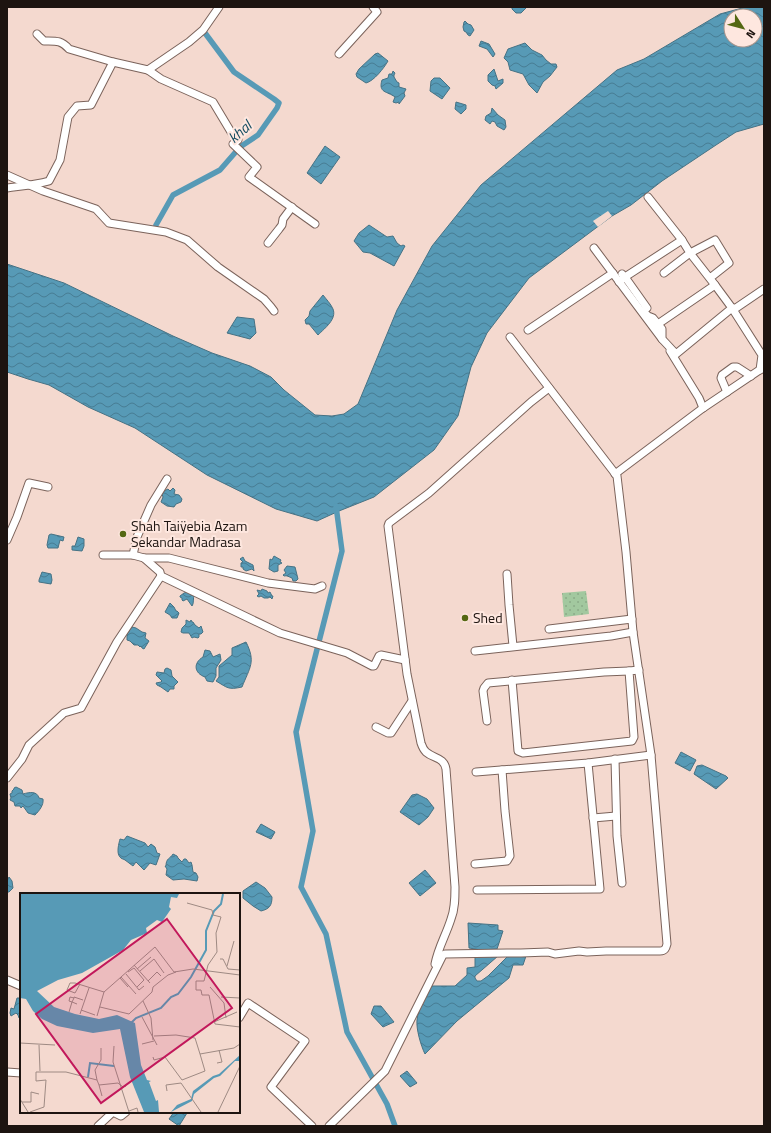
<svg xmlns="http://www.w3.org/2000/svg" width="771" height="1133" viewBox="0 0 771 1133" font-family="'Titillium Web',sans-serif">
<defs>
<pattern id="grass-dots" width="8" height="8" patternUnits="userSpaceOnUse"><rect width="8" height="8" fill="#a2c89f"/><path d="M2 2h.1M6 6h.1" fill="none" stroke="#8bab88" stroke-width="1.8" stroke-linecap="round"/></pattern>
<pattern id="water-waves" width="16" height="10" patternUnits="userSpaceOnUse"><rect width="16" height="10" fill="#579ab6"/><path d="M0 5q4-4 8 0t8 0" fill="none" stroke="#477c93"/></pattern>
</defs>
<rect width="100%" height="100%" fill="#f4d9cf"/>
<!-- grass -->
<polygon fill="url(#grass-dots)" points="586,591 589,614 564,617 562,593"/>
<!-- water -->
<g fill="url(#water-waves)" stroke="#467284" fill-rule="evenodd">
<polygon points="512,7 525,7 526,8 521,13 516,13 512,9"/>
<path d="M 746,7 L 764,7 L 764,124 L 736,132 L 716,145 L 662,181 L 631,205 L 612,216 L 529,278 L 487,333 L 471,367 L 458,416 L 434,450 L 374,497 L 339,511 L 317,521 L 276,509 L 207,475 L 135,428 L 88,407 L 49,385 L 28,379 L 7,372 L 7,264 L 64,283 L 173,336 L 212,353 L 250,366 L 271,377 L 284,390 L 315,415 L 332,416 L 344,414 L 358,404 L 397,310 L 432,246 L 481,185 L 617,70 L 644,59 L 720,14 ZM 731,16 L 755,16 L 755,40 L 731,40 Z"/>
<polygon points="465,21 468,24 471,25 474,30 470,36 468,35 466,32 464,31 463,27 464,22"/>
<polygon points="481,41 489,44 495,54 493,57 487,49 479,46"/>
<polygon points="525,43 532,50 542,55 546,60 551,64 556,64 557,67 550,76 543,82 537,93 529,85 523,74 510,70 508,62 504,58 508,49"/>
<path d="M 378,53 L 388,61 C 384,68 374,81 366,83 L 357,77 L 356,74 L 359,69 L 375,54 Z"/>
<polygon points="494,69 498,81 503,79 503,83 496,89 495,86 492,85 488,81 488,75"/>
<path d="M 393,71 L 395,73 L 394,75 L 394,77 L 397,82 L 399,83 L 399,87 L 406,89 L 404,93 L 405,96 L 399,104 L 399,102 L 396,103 L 393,102 L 395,97 C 387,91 378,93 382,80 L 388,78 L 389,74 L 392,74 Z"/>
<polygon points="434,78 440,78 450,88 442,99 430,91 431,81"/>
<polygon points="456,102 466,105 466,109 461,114 455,109"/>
<polygon points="492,108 498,115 505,120 506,127 504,130 497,126 495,122 492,121 490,124 485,120 486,116 491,113"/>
<polygon points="325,146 340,157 321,184 307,173"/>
<polygon points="369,225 387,237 393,236 397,243 401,246 403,245 405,246 394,266 370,253 363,252 354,241 359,233"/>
<path d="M 323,295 C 326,299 331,304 333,309 C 337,319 325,328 318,335 L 309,324 L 306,324 L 305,320 L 309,316 L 310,311 Z"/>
<polygon points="237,317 254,319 256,333 250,339 227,333"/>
<polygon points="173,488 175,490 174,494 179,495 182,499 181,502 176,504 174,507 167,506 161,502 163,497 162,494 164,491 168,489 170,491"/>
<polygon points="51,534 64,537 63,541 60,540 58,548 48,548 47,545 49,535"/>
<polygon points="78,537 84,539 84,546 82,551 72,550 72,546 75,546"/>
<polygon points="274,556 281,560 280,562 282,563 278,565 278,571 274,572 269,569 270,559 272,560"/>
<polygon points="243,557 245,561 253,565 254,571 252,569 246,571 243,569 243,567 241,567 241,563 243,562 240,559"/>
<path d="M 287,566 L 295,567 L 298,579 L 296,581 L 293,581 L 292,578 C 289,577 287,575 284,576 L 283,575 L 286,573 L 284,570 Z"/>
<polygon points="42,572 51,574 52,580 51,584 39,582 39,580"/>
<polygon points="262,589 267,591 268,593 270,592 272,596 273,596 272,599 270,597 268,598 264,598 261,596 259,597 257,596 259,594 257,590 261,591"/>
<path d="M 188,592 L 194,595 C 193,598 194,604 192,606 L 187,599 L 183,601 L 182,600 L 182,598 L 180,597 L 180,596 L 184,593 Z"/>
<polygon points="170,603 174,607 176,611 177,611 179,613 177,618 172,618 170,615 165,612"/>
<polygon points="186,620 190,622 191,620 192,622 193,622 195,625 199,628 201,626 203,632 201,634 199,634 199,637 198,638 194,637 192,638 189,633 183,633 181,632 182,628 186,624"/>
<polygon points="132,627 136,628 142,632 146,633 145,638 149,641 144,649 142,648 141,646 140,647 138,645 134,645 130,641 127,640 127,634"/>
<path d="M 246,642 C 256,662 250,667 242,687 C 228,690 228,688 216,681 L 219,677 L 219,666 L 232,655 L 232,648 Z"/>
<path d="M 205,650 L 210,651 L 213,657 L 220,654 L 221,660 L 216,668 L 216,676 L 213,682 L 207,681 L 205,677 C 194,673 193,663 203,657 Z"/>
<polygon points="167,668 171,670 172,676 178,682 174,686 174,689 170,689 168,692 161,687 157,685 156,683 161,682 162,681 156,675 157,672 164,673 165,669"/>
<polygon points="681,752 696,760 690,771 675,763"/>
<polygon points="702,765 726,776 728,778 716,789 694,774 697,766"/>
<path d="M 16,787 L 22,790 L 23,794 C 30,792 37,791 39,798 L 43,799 C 44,805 39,811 35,815 L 28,813 L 23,806 L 21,808 L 20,806 L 15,806 L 14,802 L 10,800 L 11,798 L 10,794 L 12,793 L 12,791 L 14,789 L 14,788 Z"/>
<polygon points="417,794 427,799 434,808 428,817 419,825 400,812 412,795"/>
<polygon points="261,824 275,832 271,839 256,832"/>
<path d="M 127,836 L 145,843 L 148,847 L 151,844 L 155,847 L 157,853 L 160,854 L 156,865 L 150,863 L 144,870 L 136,862 L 133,866 C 130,864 128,862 125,860 C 124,859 121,859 120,857 C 116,853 119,843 120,839 L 124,840 Z"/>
<path d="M 173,854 L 177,856 L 178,858 L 182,862 L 184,859 L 186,859 L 189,863 L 191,862 L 192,865 L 193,872 L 196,873 L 198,877 L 197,881 L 184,879 L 173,880 L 166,875 L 167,869 L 165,866 L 166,866 C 166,858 170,859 173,854 Z"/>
<polygon points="425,870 436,883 420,896 409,883"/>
<polygon points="9,877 12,881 13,888 9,892 7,892 7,881"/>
<path d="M 256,882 L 265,888 L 272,897 C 272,906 269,909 261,911 L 253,906 L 243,898 L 243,891 Z"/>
<polygon points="468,923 498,925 498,930 503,931 497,949 481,950 469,948"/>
<path d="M 475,956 L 498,956 L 475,976 L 475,978 L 477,981 L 481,981 L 488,976 L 508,956 L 526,956 L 523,965 L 513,965 L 509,978 L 457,1021 L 425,1054 C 421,1046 416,1029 417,1020 C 418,1009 426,995 432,986 L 455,986 L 467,975 L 467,968 L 475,967 Z"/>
<polygon points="17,998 19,998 21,1001 21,1020 19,1018 18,1015 16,1013 11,1016 10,1013 11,1008 14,1009"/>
<polygon points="374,1006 381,1006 394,1022 383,1027 371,1014"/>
<polygon points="407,1071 417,1083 410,1087 400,1076"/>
<polygon points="174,1112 186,1112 187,1113 179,1126 169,1119"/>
</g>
<!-- pier -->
<polygon fill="#f4d9cf" points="608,211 612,216 598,227 593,221"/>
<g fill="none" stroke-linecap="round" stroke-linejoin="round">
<!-- canal -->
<g stroke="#579ab6" stroke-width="5.5">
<polyline points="156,225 173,195 220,170 240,147 258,135 277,108 279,103 274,99 234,72 205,33"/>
<polyline points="336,506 342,551 296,732 313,831 301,887 326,934 347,1032 387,1104 395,1126"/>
</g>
<!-- minor casing -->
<g stroke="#7b635b" stroke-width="9">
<g id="minor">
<polyline points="339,54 377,12 373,7"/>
<polyline points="113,62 148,70 189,42 203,30 219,7"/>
<polyline points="148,70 161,79 213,102 231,132 238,140 233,144 257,167 249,177 315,224"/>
<polyline points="7,175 43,191 96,209 109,223 166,232 187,240 218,267 264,299 271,307 274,311"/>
<path d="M 7,188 C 21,186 35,185 49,181 L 60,160 L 68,117 L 77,106 L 91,105 L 113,62 L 69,49 C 61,40 56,41 44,41 L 37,34"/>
<polyline points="648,197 682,240 690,253 664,273"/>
<polyline points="268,243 279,229 282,225 283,219 292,207"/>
<polyline points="594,248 662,339"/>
<polyline points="622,274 625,277 682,240"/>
<polyline points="619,282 625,277 647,308 643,311 648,316 653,318 662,329 662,339 676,354 732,308 715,285"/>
<polyline points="658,324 715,285 690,253 715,240 729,263 710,278"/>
<polyline points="528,330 613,273"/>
<polyline points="670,351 699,398 703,408"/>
<polyline points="760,370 762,355 732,308 736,308 764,289"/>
<polyline points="727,392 721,378 722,375 733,367 737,367 751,376"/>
<polyline points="615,474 703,408 764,367"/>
<polyline points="7,540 17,517 29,483 48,487"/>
<polyline points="103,555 133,555 144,558 169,558 268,583 315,589 322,586"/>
<polyline points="133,555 137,537 151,505 167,479"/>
<polyline points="144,558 160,572 161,576 280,633 347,653 372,666 374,666 379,656 381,655 405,660"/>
<polyline points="507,574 509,605 513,646"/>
<polyline points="549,629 632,619"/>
<polyline points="475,651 611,636 633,632"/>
<polyline points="512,680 518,751 523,753 632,741 634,737 629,671 639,670"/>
<polyline points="487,721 483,691 484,688 488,683 604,672 629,671"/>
<polyline points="376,727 388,733 391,733 412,701"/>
<polyline points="615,759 617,836 622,883"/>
<polyline points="476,772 588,763 651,755"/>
<polyline points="7,778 22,759 29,745 64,713 81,708 117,642 161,576"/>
<polyline points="593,818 616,816"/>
<polyline points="475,864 507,861 510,856 505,811 502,770"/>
<polyline points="477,890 600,889 588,763"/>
<path d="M 435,964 C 438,948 446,935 451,919 C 455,909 455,898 455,887 L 446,769 C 444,757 434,759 426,752 C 424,750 422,746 421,743 L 407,674 L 388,526 L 389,523 L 429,493 L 531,402 L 549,388"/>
<polyline points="7,980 21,986"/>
<polyline points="239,1018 248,1003 305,1041 271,1087 312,1126"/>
<polyline points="7,1072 21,1073"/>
<polyline points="113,1112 121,1116 126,1112"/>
<polyline points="98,1126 113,1112"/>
<path d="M 329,1126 L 385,1071 L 443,955 L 445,954 L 507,953 L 521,953 L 548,952 L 555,954 L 579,951 L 587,952 L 606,951 L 660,951 C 665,951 666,948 667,944 L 651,755 L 633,632 L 626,552 L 617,476 L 510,337"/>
</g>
</g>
<!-- minor -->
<use href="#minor" stroke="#fff" stroke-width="7"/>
</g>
<!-- markers -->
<g fill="#546712" stroke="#fee7df" stroke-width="1.5">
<circle cx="123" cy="534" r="4"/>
<circle cx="465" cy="618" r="4"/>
</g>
<g text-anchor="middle" stroke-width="4" stroke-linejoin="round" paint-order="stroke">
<!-- poi labels -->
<g font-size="14" fill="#1d1410" stroke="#fee7df" text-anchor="start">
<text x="131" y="531">Shah Taiÿebia Azam<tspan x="131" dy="16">Sekandar Madrasa</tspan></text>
<text x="473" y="623">Shed</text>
</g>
<!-- water labels -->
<g font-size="15" font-style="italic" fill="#164d62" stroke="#fee7df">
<text transform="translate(240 132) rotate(-42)" y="5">khal</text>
</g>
</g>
<!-- overview -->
<g transform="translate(20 893)">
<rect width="220" height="220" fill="#f4d9cf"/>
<path d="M 0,1 L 159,1 L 157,5 L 151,4 L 149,14 L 151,16 L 142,29 L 137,27 L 126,35 L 127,40 L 111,47 L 103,57 L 62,80 L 38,87 L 17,98 L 34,114 L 55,121 L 79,126 L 97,122 L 115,130 L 121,172 L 127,187 L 131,188 L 129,189 L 136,208 L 138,207 L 139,219 L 124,219 L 110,184 L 100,136 L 73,140 L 37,133 L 22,126 L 13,118 L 6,106 L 0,105 ZM 220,162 L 219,168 L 215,168 L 200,183 L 194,185 L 174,201 L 172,208 L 151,219 L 157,212 L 171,206 L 173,198 L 193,183 L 199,181 Z" fill="#579ab6"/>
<path fill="none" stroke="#579ab6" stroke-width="2" d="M 111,130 L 116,125 L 141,115 L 151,104 L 158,101 L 171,84 L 186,57 L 186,38 L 194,18 L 201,11 L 203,1M 68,184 L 70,170 L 94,173"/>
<path fill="none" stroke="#9e8a83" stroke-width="1" d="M 167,10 L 192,17 L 193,22 L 201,24 L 196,40 L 197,59 L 188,72 L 184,88 L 176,88 L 176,97 L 181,97 L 182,102 L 189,102 L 195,131 L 220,134M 200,66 L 203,66 L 208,76 L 220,77M 114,72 L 130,90M 207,73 L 214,48M 117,76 L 131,64M 120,78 L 134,66 L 144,80M 108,79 L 114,75 L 124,87 L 117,94M 106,81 L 119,97 L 124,93M 101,84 L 116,101M 100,85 L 108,94M 128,88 L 137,79 L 141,83M 60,91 L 55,100 L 47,97 L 50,90 L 55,90 L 84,99M 190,94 L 204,110 L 206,125M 201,104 L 220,105M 54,105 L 50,104 L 49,108 L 52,109 L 54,105 L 54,104 L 63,107M 123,108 L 131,125 L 133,147M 80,114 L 109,121 L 132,99 L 133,94 L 148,82 L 156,79M 61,117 L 75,122M 49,119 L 52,109 L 57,111M 60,121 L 69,95M 77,123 L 84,99 L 135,54 L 154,79 L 173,76 L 220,82M 122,124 L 137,152M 194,129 L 217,119M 134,143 L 156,142 L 175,145 L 180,161M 0,150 L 35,152M 122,151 L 134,148M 19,152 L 20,178M 94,153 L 93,169 L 109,219M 133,164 L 134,167 L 145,164 L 162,187 L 185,178 L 180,161 L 214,155 L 220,151M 197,170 L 202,169 L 199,157M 77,187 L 75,177 L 81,167 L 81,155M 147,198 L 146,192 L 161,190 L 181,219M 82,203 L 79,192 L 98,190 L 103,194 L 106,193M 0,206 L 8,219M 2,209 L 11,209 L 11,199 L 19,201M 109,218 L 117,215 L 118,219M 10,219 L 24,214 L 26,187 L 16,188 L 16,179 L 46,179 L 77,187 L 79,192M 198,219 L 220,173"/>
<path fill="#c2185b" fill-opacity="0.15" stroke="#c2185b" stroke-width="2" d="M 147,26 L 212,115 L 81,210 L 16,121 Z"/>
<rect width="220" height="220" fill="none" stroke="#1d1410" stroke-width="2"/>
</g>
<!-- border -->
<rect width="771" height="1133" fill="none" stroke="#1d1410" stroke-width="16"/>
<!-- north arrow -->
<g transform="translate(743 28) rotate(126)"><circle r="19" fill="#fee7df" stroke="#a4938c"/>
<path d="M0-3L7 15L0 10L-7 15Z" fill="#546712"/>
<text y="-6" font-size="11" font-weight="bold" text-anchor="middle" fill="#1d1410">N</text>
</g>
</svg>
